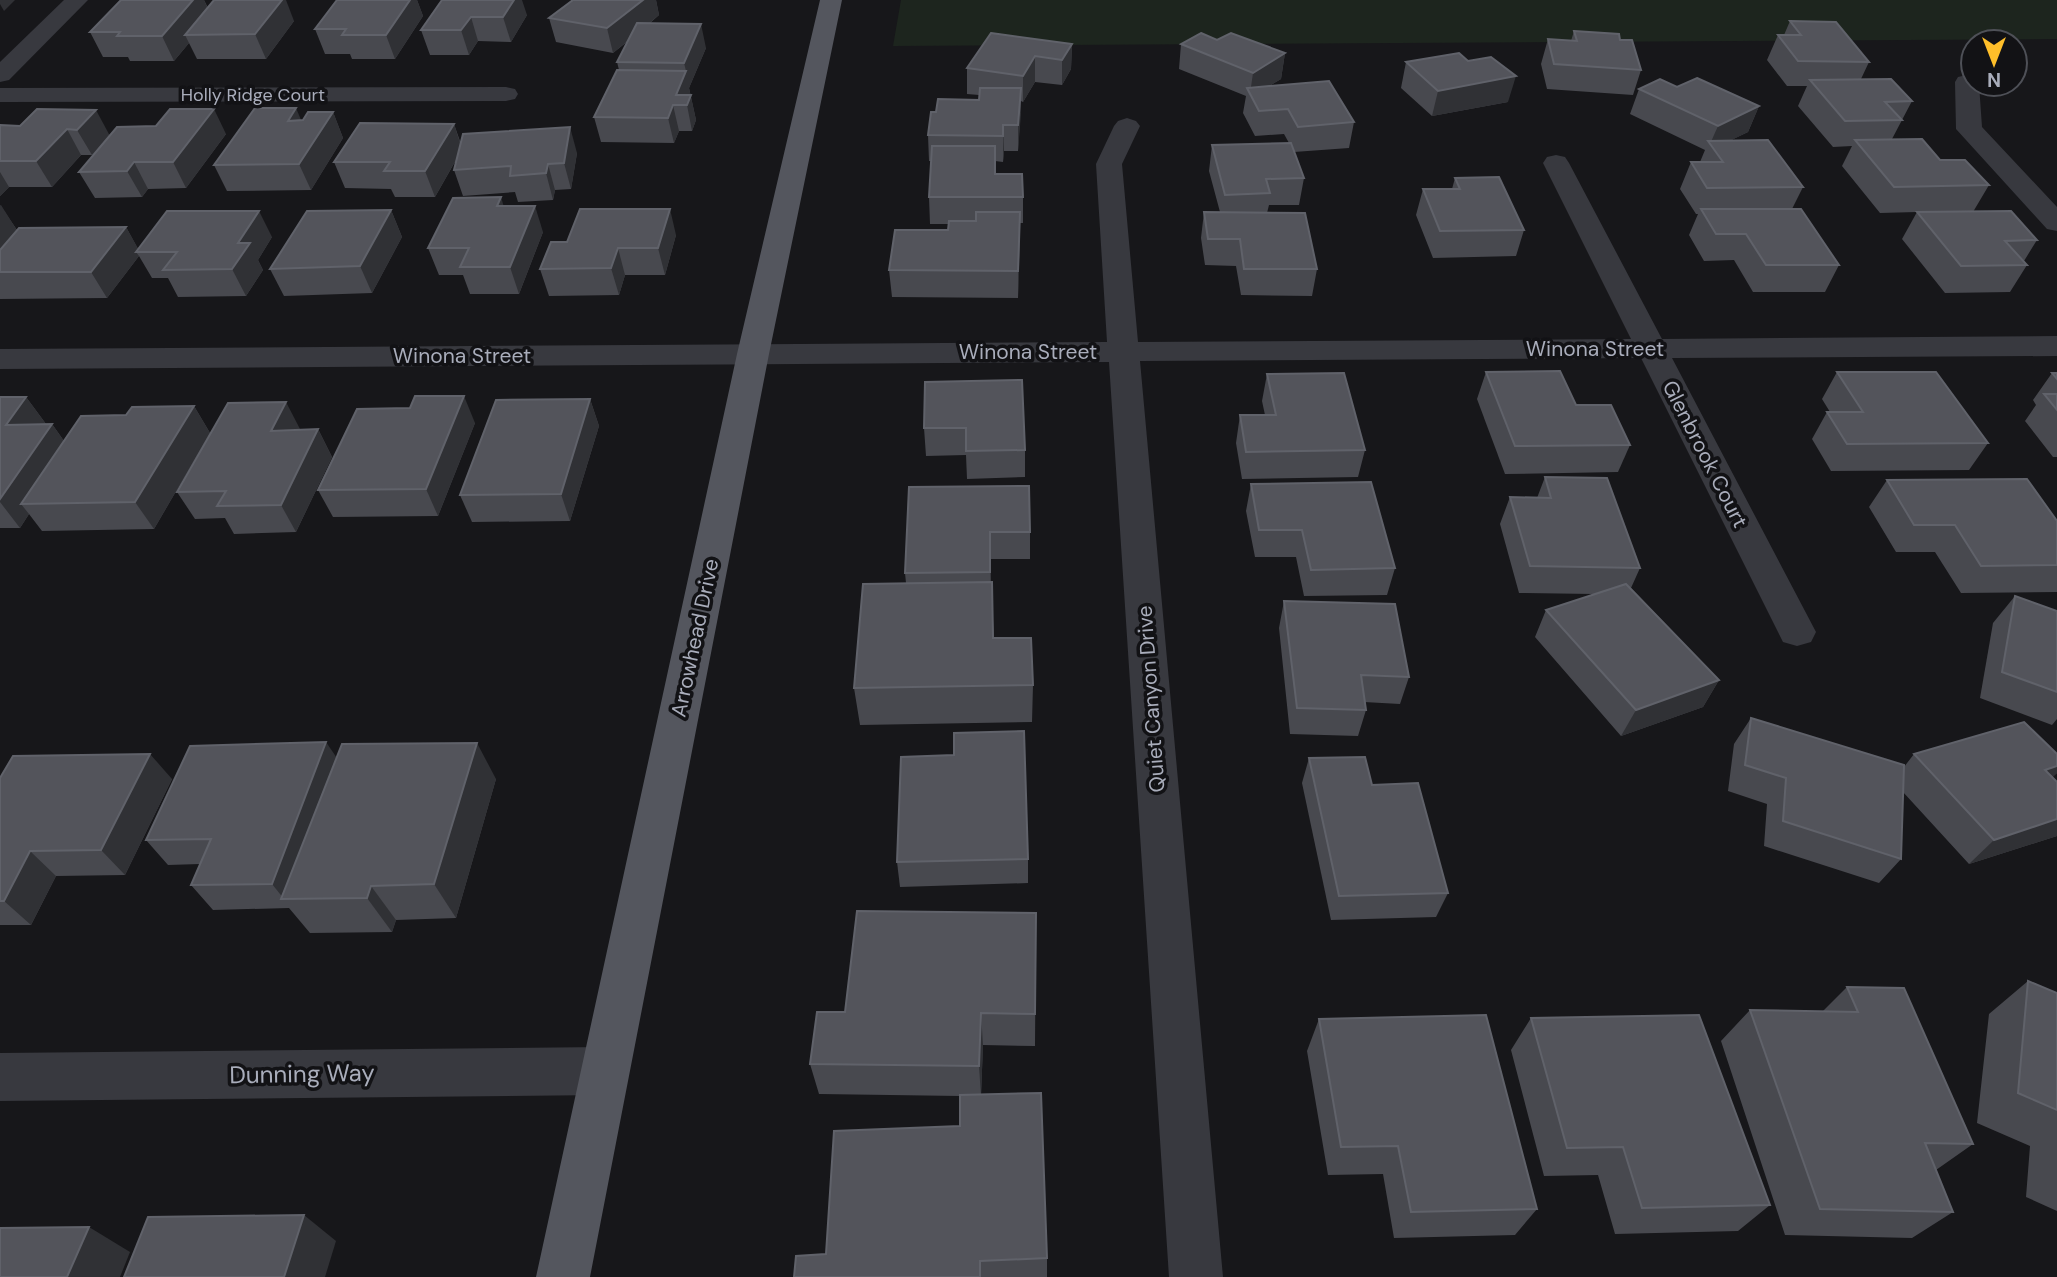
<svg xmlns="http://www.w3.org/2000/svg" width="2057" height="1277" viewBox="0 0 2057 1277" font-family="'DM Sans',sans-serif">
<rect width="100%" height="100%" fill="#17171a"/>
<!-- green -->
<polygon fill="#1d251e" points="901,0 2057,0 2057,39 893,46"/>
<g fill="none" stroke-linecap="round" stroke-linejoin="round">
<!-- minor -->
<g fill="#38393f" fill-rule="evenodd">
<polygon points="64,0 88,0 9,80 0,82 0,62"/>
<polygon points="1967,75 1973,76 1973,84 1979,84 1982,127 2057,207 2057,231 2047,229 1956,129 1955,82 1958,77"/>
<polygon points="506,87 515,89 518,94 515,99 506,101 0,102 0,88"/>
<polygon points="1127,118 1136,121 1140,126 1122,164 1138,342 1631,339 1543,163 1547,157 1556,155 1565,157 1569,163 1662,339 2057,336 2057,356 1672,358 1816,632 1811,642 1797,646 1783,642 1641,358 1140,361 1223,1277 1169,1277 1109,362 0,369 0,349 1107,342 1096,164 1114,126 1118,121"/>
<polygon points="604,1047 621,1054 629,1071 621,1088 604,1095 0,1101 0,1053"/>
</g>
<!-- major -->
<polygon fill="#54565e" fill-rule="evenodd" points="820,0 842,0 769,354 590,1277 536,1277 737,354"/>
</g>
<!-- wall -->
<g fill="#48494f">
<polygon points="121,0 204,0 208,8 294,21 266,59 197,59 189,43 174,61 130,61 128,57 103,57 90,32"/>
<polygon points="337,0 417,0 423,16 395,59 352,59 350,54 325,54 315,29"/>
<polygon points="442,0 527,15 511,42 478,41 469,55 430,55 421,30"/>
<polygon points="573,0 656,0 659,15 650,23 706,48 689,88 696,120 692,131 679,131 674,143 601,142 594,117 619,70 617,62 628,41 613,53 556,42 549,18"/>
<polygon points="1790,21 1869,62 1861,79 1912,101 1892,139 1940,160 1989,185 1973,212 2037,240 2024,261 2027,265 2010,292 1945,293 1902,239 1917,212 1880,213 1842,166 1852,146 1833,147 1798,106 1807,86 1787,86 1767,60 1778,35 1784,35"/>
<polygon points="1574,31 1620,40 1641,70 1633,95 1547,89 1541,64 1548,39 1571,41"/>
<polygon points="1217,40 1285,53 1281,79 1269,86 1354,122 1349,148 1294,152 1304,178 1299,205 1269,205 1267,213 1317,269 1312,296 1241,295 1236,266 1205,265 1201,238 1204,212 1220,212 1209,171 1212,145 1289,143 1284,134 1255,136 1243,113 1246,96 1179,69 1181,44"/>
<polygon points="1072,44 1071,69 1062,85 1035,82 1023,102 1021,101 1018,151 1004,151 1003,162 995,161 996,174 1023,197 1023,223 1020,223 1018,298 892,297 889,270 948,230 949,224 930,224 929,197 931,161 929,161 928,135 936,112 979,100 979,95 967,94 967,68"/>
<polygon points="1406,62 1508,102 1432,116 1401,88"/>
<polygon points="1677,87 1759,106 1748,132 1729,141 1803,187 1792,209 1839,265 1825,292 1753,292 1734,260 1704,261 1689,235 1698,214 1696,214 1680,189 1691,162 1700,162 1705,150 1630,114 1639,89"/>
<polygon points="37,109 110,135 226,134 186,188 148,189 142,197 95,198 79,172 105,141 92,155 81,155 52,187 9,187 0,196 0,125 20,126"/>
<polygon points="333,112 343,138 311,190 227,191 214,165 302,120"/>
<polygon points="454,124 461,144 577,153 571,189 555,190 553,200 518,202 515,192 463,196 454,170 456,160 435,197 395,197 391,189 345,188 334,162"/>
<polygon points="1455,178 1524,230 1516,256 1433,258 1416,215 1423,189 1452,189"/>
<polygon points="0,205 17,230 126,227 138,249 272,237 258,260 263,270 246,296 178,297 168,278 152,278 139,256 107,298 0,299"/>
<polygon points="391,210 402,237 372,293 284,296 270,269"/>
<polygon points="543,232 519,294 470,294 463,275 439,275 428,248"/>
<polygon points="676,235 665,275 625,275 619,295 549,296 540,269 567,242"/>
<polygon points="1486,372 1576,405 1630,445 1618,472 1505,474 1477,399"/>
<polygon points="1837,372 1988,443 1969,470 1831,471 1812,439 1827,412 1830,412 1822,399"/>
<polygon points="2052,373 2057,373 2057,457 2053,457 2025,421 2036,405 2033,400"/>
<polygon points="1267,374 1365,450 1358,477 1242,479 1236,443 1240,415 1265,415 1262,401"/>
<polygon points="925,382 1025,450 1025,477 967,479 966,455 926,456 924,428"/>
<polygon points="0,397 26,397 46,424 52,424 64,441 126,415 194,406 210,433 154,529 42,531 29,514 20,528 0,528"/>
<polygon points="590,399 599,426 570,521 472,522 460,495"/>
<polygon points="410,408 475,423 438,516 333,517 318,490"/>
<polygon points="300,429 300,430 318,429 332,457 296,532 234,534 225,518 195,519 177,492"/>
<polygon points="1545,477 1640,568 1631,588 1719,680 1703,707 1621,736 1535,637 1546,610 1594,594 1519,593 1500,524 1510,497 1537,498"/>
<polygon points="1887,480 2057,521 2057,592 1961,593 1935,552 1896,552 1869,507"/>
<polygon points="1251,484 1395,568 1387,595 1304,596 1296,557 1255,557 1246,511"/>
<polygon points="909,487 1030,532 1030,559 991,559 991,582 994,638 1033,685 1032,722 860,725 854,688 906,583 905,573"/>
<polygon points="2015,596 2057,611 2057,719 2052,725 1980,698 1993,623"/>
<polygon points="1284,601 1409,677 1400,704 1364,702 1366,710 1358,736 1290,734 1279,628"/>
<polygon points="1751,718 1904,767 1914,754 2057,754 2057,773 2052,777 2057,782 2057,836 1969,864 1903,792 1901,859 1879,883 1764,846 1767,804 1728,791 1734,744"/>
<polygon points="337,758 496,779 456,918 396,920 392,932 310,933 289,908 213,910 191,885 200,864 168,865 146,840"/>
<polygon points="1309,758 1372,785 1448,893 1436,917 1331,920 1302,783"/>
<polygon points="0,778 172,779 125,875 56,876 31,925 0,925"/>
<polygon points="1028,859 1028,883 900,887 897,862"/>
<polygon points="1036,913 1035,1046 983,1045 981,1095 1047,1258 1047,1277 794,1277 826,1254 960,1126 960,1096 819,1094 810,1064 845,1012"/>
<polygon points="2028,981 2057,993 2057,1211 2026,1197 2030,1146 1977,1123 1989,1014"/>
<polygon points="1847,987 1973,1144 1936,1170 1953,1212 1912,1238 1785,1235 1721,1041 1750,1010 1823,1011"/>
<polygon points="1531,1018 1770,1205 1738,1231 1615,1234 1598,1175 1544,1176 1511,1050"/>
<polygon points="1319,1019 1537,1209 1515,1235 1394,1238 1383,1174 1328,1175 1307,1051"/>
</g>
<!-- shaded-wall -->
<g fill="#303135">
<polygon points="0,0 15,0 4,11 0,4"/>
<polygon points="193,0 204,0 211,16 185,35 189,43 174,61 162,36"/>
<polygon points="282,0 286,0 294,21 266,59 255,34"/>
<polygon points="410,0 417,0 423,16 395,59 386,35"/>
<polygon points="514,0 522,0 527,15 511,42 503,17"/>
<polygon points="643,0 656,0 659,15 613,53 607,28"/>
<polygon points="471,17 478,41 469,55 461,30"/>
<polygon points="701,24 706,48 689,88 696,120 692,131 687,105 676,95 686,71 684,63"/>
<polygon points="1072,44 1071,69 1062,85 1062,60"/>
<polygon points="1285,53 1281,79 1251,97 1250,94 1253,73"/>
<polygon points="1035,56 1035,82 1023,102 1023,76"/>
<polygon points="1516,76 1508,102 1432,116 1438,91"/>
<polygon points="1021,88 1021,114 1018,151 1018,125"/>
<polygon points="673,105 679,131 674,143 668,118"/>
<polygon points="1759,106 1748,132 1713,149 1710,144 1718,126"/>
<polygon points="296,108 307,134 288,121"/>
<polygon points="214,109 226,134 186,188 173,162"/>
<polygon points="96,110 110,136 92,155 77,130"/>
<polygon points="333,112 343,138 311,190 299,164"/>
<polygon points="454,124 462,149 435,197 425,171"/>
<polygon points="1003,125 1004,151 1003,162"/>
<polygon points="570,127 577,153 571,189 564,163"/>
<polygon points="67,129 81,155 52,187 36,161"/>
<polygon points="134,162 148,189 142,197 127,171"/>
<polygon points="548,164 555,190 553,200 546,173"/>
<polygon points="0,172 9,187 0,196"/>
<polygon points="501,197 509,224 497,206"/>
<polygon points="1,205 18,232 0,253 0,206"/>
<polygon points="535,206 543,232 519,294 510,267"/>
<polygon points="670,209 676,235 665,275 658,248"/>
<polygon points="391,210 402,237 372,293 360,266"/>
<polygon points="259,211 272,237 258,260 263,270 246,296 232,269 238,243"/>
<polygon points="1020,212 1020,238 1018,298 1018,271"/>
<polygon points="126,227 140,252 136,252 139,256 107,298 91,272"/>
<polygon points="618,248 625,275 619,295 611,268"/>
<polygon points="464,396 475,423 438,516 426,489"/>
<polygon points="26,397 46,424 6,425"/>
<polygon points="590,399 599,426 570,521 561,494"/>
<polygon points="286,402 300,429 286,458 271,431"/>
<polygon points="194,406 210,433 154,529 135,502"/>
<polygon points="52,424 71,451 21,504 29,514 20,528 0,502 0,499"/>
<polygon points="318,429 332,457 296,532 281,505"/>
<polygon points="990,532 991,559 990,599"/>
<polygon points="1719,680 1703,707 1621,736 1636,710"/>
<polygon points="326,742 343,767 284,899 272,884"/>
<polygon points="477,743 496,779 456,918 434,884"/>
<polygon points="150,754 172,779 125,875 101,850"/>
<polygon points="2057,766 2057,773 2041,789 2045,770"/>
<polygon points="2057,819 2057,836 1969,864 1994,840"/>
<polygon points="30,851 56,876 31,925 4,901"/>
<polygon points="371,886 396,920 392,932 367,898"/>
<polygon points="981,1013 983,1045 981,1096 979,1066"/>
<polygon points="304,1215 336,1241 325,1277 284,1277"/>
<polygon points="89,1227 130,1252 120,1277 67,1277"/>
</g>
<!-- building -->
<g fill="#53545b" stroke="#60626a" stroke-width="2">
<polygon points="121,0 193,0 162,36 117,36 120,32 90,32"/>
<polygon points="214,0 282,0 255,34 185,35"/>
<polygon points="337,0 410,0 386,35 342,35 346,29 315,29"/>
<polygon points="442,0 514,0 503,17 471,17 461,30 421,30"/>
<polygon points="573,0 643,0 607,28 549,18"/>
<polygon points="1790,21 1836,22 1869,62 1798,61 1778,35 1801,35"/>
<polygon points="637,23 701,24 684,63 617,62"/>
<polygon points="1574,31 1619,34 1620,40 1632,40 1641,70 1554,64 1548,39 1577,41"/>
<polygon points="991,33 1072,44 1062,60 1035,56 1023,76 967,68"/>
<polygon points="1201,33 1217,40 1231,33 1285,53 1253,73 1181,44"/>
<polygon points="1459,53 1468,61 1491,57 1516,76 1438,91 1406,62"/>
<polygon points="617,70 686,71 676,95 691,95 687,105 673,105 668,118 594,117"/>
<polygon points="1697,78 1759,106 1718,126 1639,89 1660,79 1677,87"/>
<polygon points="1891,79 1912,101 1885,102 1902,120 1845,121 1810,80"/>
<polygon points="1329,81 1354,122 1298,127 1288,109 1259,111 1247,88"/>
<polygon points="980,88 1021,88 1018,125 1003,125 1003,136 928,135 931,112 936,112 938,99 979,100"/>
<polygon points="255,108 296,108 288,121 303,120 308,112 333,112 299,164 214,165"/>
<polygon points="37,109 96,110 77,130 67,129 36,161 0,161 0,125 20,126"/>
<polygon points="170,109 214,109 173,162 134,162 127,171 79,172 117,127 156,126"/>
<polygon points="360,123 454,124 425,171 384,171 390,162 334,162"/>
<polygon points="570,127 564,163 548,164 546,173 510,176 511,166 454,170 463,134"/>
<polygon points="1922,139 1940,160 1965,160 1989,185 1894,187 1855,140"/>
<polygon points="1768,140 1803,187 1707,188 1691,162 1723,162 1708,141"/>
<polygon points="1291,143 1304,178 1266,179 1270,193 1225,195 1212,145"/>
<polygon points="932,146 995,146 995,174 1022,174 1023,197 929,197"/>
<polygon points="1499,177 1524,230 1440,231 1423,189 1460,189 1455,178"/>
<polygon points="501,197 497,206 535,206 510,267 460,267 469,248 428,248 453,198"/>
<polygon points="580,209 670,209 658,248 618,248 611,268 540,269 551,242 567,242"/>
<polygon points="1701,209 1801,209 1839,265 1766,265 1746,234 1716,234"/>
<polygon points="391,210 360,266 270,269 307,211"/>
<polygon points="167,211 259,211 238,243 250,243 232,269 163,270 177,252 136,252"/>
<polygon points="2011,211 2037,240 2005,241 2027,265 1961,266 1917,212"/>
<polygon points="976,212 1020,212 1018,271 889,270 895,230 948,230 949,221 976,221"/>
<polygon points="1204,212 1305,213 1317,269 1244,269 1240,239 1208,239"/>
<polygon points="126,227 91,272 0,272 0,250 19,228"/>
<polygon points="1560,371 1576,405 1611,405 1630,445 1515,446 1486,372"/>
<polygon points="1837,372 1936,372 1988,443 1847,444 1827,412 1863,412"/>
<polygon points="1344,373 1365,450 1246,452 1240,415 1276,415 1267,374"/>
<polygon points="2052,373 2057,373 2057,379"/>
<polygon points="1022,380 1025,450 966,451 966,428 924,428 925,382"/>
<polygon points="2044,394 2057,394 2057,410"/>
<polygon points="415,396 464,396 426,489 318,490 357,409 410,408"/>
<polygon points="0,397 26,397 6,425 52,424 0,499"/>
<polygon points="590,399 561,494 460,495 496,400"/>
<polygon points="286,402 271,431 318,429 281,505 217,506 226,491 177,492 228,403"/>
<polygon points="194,406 135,502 21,504 81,416 126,415 132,407"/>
<polygon points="1545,477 1607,478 1640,568 1530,566 1510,497 1551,498"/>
<polygon points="2027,479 2057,521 2057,565 1981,566 1955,525 1914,525 1887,480"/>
<polygon points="1371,482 1395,568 1311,570 1302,530 1259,530 1251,484"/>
<polygon points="1029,486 1030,532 990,532 990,572 905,573 909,487"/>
<polygon points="992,582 993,638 1031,638 1033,685 854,688 863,584"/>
<polygon points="1626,584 1719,680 1636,710 1546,610"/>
<polygon points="2015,596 2057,611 2057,692 2002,672"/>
<polygon points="1284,601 1395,604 1409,677 1361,675 1366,710 1297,708"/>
<polygon points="1751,718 1904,765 1901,859 1783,821 1786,778 1745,765"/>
<polygon points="2024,722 2057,754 2057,766 2045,770 2057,782 2057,819 1994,840 1914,754"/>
<polygon points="1024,731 1028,859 897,862 901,757 954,755 954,733"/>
<polygon points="326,742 272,884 191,885 211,839 146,840 190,746"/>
<polygon points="477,743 434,884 371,886 367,898 281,899 342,744"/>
<polygon points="150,754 101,850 30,851 4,901 0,901 0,778 13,756"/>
<polygon points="1365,757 1372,785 1418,783 1448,893 1339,896 1309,758"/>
<polygon points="857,911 1036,913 1035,1014 981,1013 979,1066 810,1064 817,1012 845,1012"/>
<polygon points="2028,981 2057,993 2057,1110 2018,1093"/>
<polygon points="1847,987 1904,988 1973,1144 1925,1143 1953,1212 1820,1209 1750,1010 1858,1012"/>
<polygon points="1486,1015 1537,1209 1411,1212 1398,1146 1341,1147 1319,1019"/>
<polygon points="1699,1015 1770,1205 1642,1208 1623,1147 1567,1148 1531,1018"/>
<polygon points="1041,1093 1047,1258 980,1261 980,1277 794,1277 796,1256 826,1254 834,1131 960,1126 960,1095"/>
<polygon points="304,1215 284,1277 124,1277 148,1217"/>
<polygon points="89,1227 67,1277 0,1277 0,1228"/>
</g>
<g text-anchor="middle" stroke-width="7" stroke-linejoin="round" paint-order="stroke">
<!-- far-street labels -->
<g font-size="18" fill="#a9adbb" stroke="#121215">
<text x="253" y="101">Holly Ridge Court</text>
</g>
<!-- street labels -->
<g font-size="21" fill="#a9adbb" stroke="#121215">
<text x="1595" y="356">Winona Street</text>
<text x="1028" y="359">Winona Street</text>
<text x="462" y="363">Winona Street</text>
<text transform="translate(1705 454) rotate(63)" y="7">Glenbrook Court</text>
<text transform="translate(695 638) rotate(-78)" y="7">Arrowhead Drive</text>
<text transform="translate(1151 699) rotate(-94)" y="7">Quiet Canyon Drive</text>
</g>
<!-- near-street labels -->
<g font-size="24" fill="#a9adbb" stroke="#121215">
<text transform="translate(302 1074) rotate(-1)" y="8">Dunning Way</text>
</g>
</g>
<!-- north arrow -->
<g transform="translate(1994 63) rotate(180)"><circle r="33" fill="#121215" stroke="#4e5057" stroke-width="2"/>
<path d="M0-5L12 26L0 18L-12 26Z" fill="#ffbf2a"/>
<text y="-10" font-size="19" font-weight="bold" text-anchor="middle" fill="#a9adbb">N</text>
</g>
</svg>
